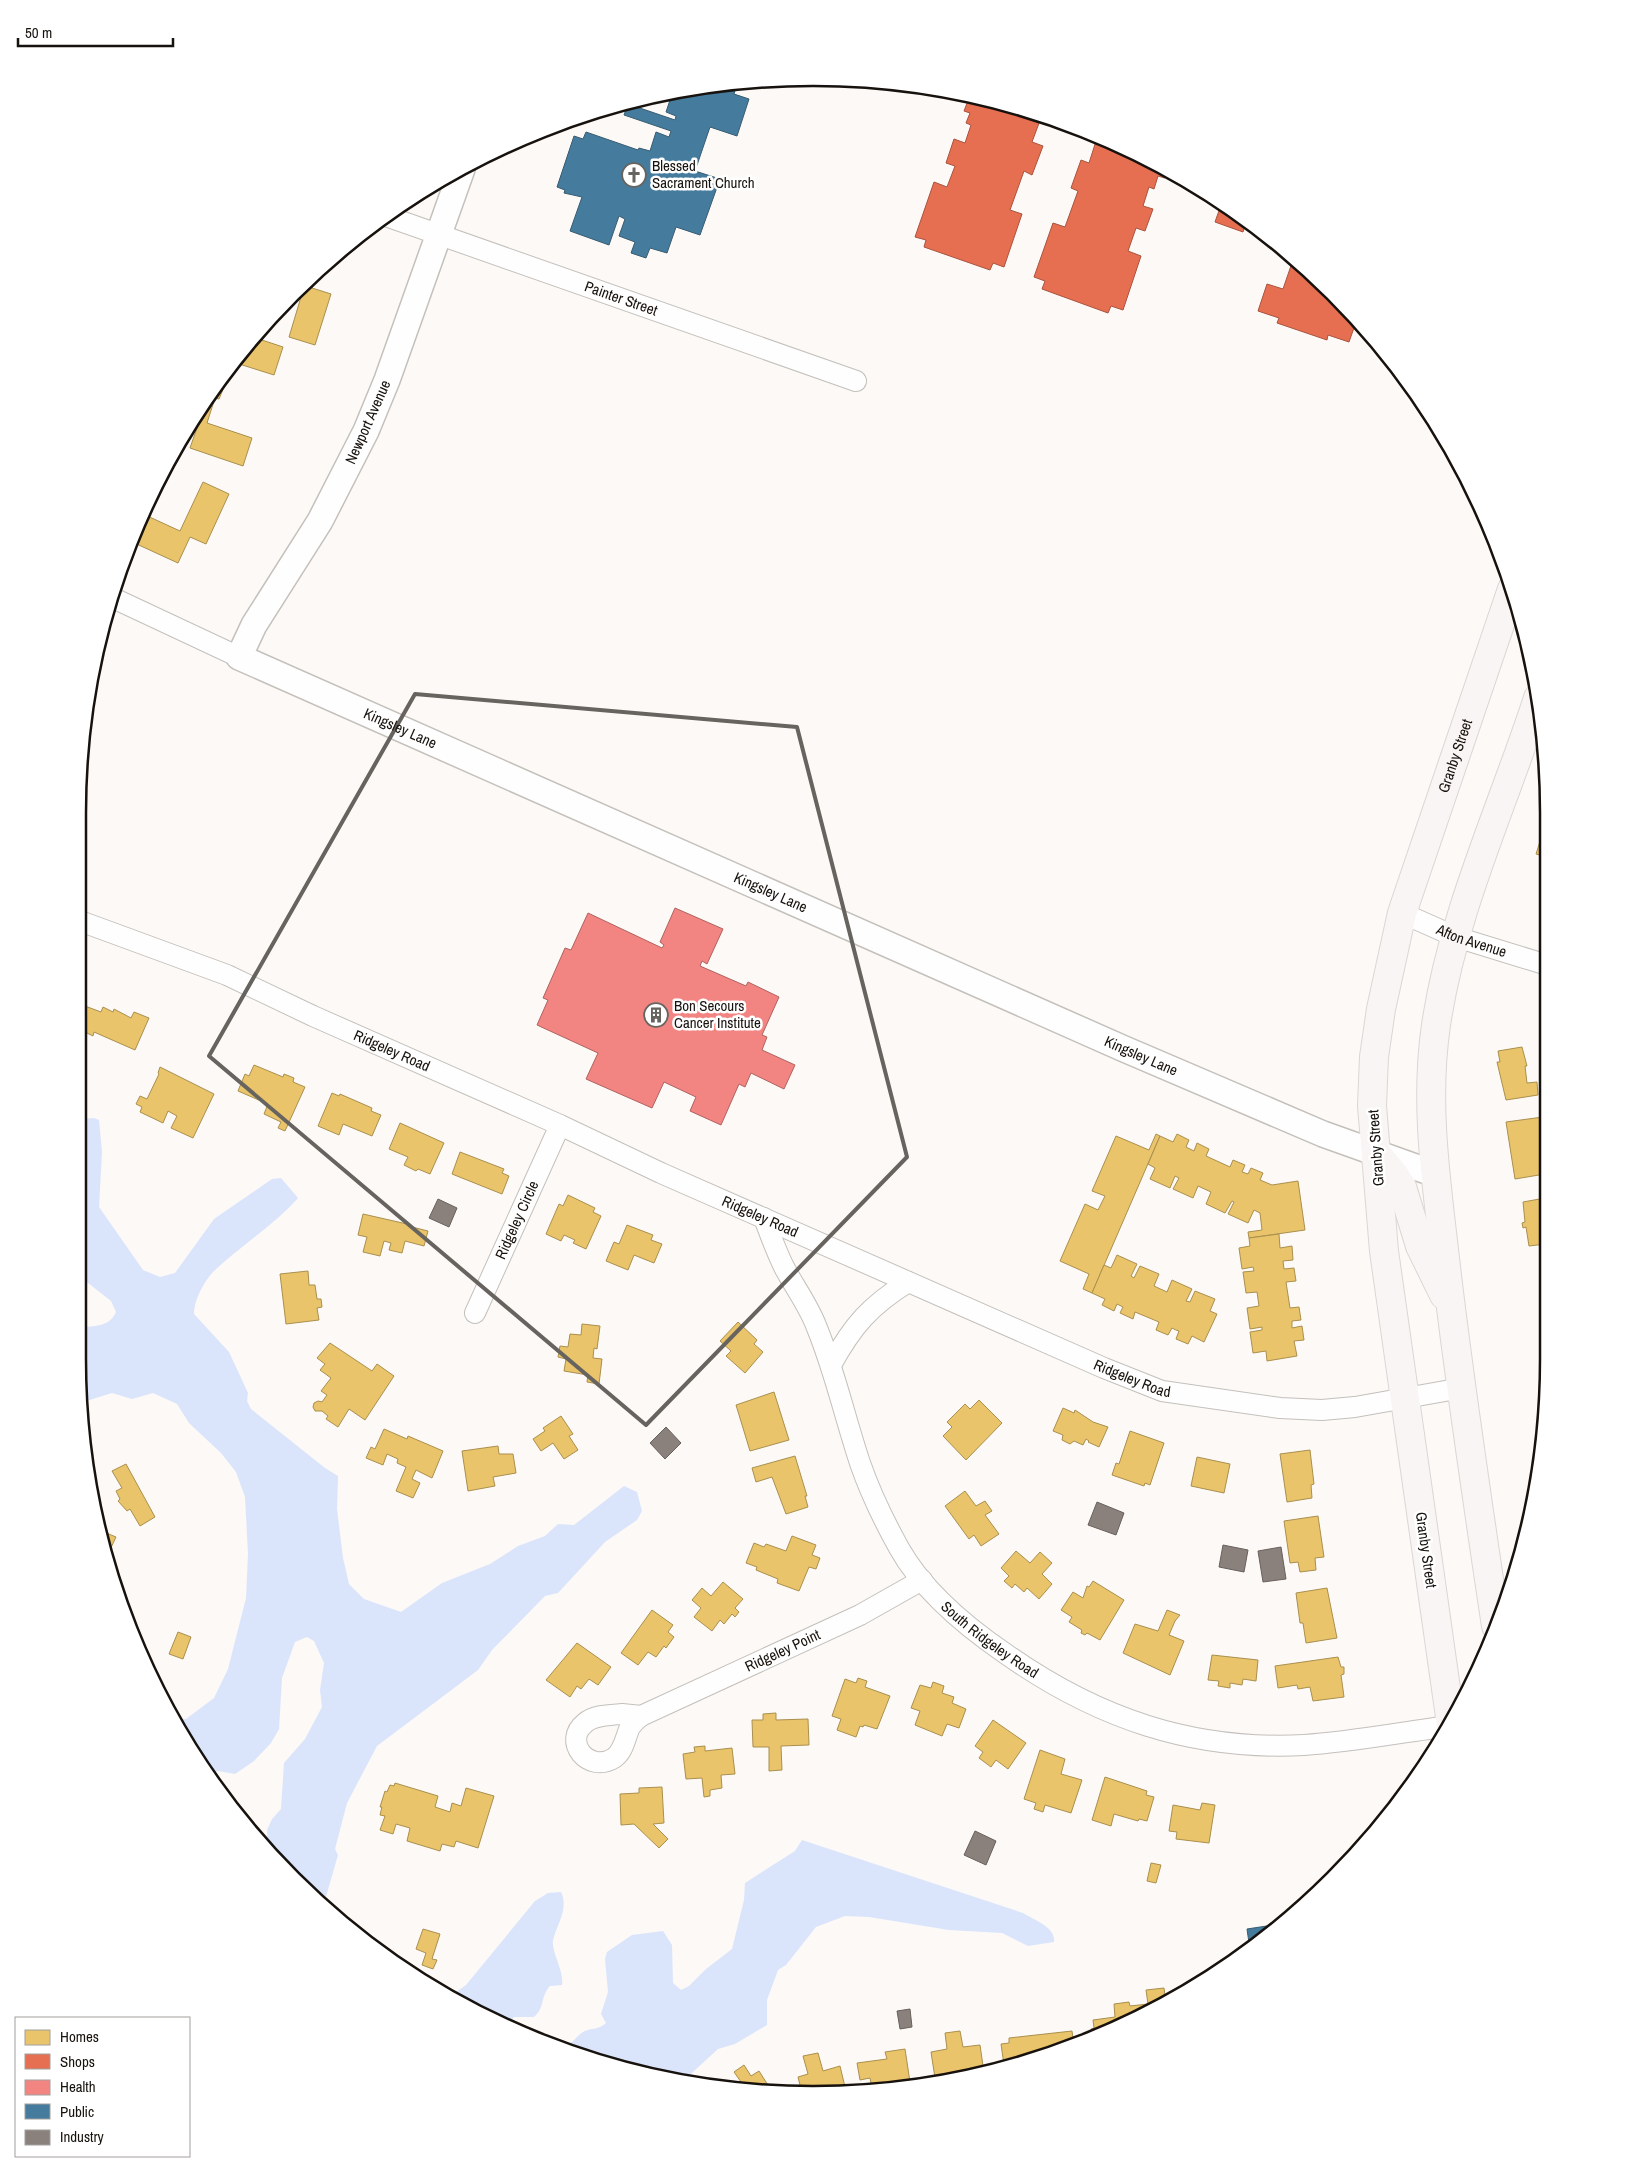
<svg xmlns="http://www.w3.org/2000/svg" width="1626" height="2172" viewBox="0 0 1626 2172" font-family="'Archivo Narrow',sans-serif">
<rect width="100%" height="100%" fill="#fcf9f6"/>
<!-- water -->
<g fill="#dae5fc">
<path d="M 94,1118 L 99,1120 L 102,1152 L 99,1207 L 143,1270 L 160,1277 L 175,1273 L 214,1219 L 272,1179 L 281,1178 L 298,1198 C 273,1226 240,1246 213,1272 C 204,1282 194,1300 194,1314 L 229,1352 L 248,1393 L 247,1401 L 251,1409 L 325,1468 L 338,1476 L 337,1509 L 343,1558 L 349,1584 L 364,1599 L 401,1612 L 442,1583 L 490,1564 L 518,1546 L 545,1536 L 558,1524 L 574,1525 L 624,1486 L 637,1492 L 642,1511 L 637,1520 L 605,1542 L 558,1593 L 545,1596 L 492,1650 L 478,1670 L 377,1746 L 347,1803 L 335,1849 L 338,1855 L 323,1907 L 268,1852 L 267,1830 L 272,1819 L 281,1809 L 284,1763 L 305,1739 L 322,1707 L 320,1690 L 324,1663 L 314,1641 L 307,1637 L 295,1642 L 282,1678 L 279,1729 L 271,1743 L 254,1761 L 235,1774 L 218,1771 L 210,1774 L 172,1719 L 186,1719 L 214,1698 L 228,1669 L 246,1598 L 248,1554 L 245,1497 L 236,1472 L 221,1453 L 189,1423 L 177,1404 L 153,1393 L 132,1399 L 112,1393 L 83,1402 L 83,1327 C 97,1326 110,1326 116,1312 L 111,1301 L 83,1279 L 82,1119 Z"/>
<path d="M 802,1840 L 1023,1913 C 1034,1920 1056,1927 1054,1942 L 1028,1946 L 1002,1933 L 949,1930 L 869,1917 L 845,1916 L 816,1927 L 786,1965 L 778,1970 L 767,2000 L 767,2025 L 735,2044 L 718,2049 L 682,2082 L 576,2055 L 559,2048 C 571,2047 574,2038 583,2032 C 592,2027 597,2031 606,2023 L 601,2014 L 608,1992 L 605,1959 L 607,1952 L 632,1935 L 663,1931 L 672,1945 L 673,1983 L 681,1990 L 689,1986 L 706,1969 L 732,1949 L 744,1900 L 745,1883 L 795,1851 Z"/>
<path d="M 561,1892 C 569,1909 557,1924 553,1940 C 551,1952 564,1969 562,1985 L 550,1986 C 540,1997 545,2008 534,2017 L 514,2017 L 506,2026 L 487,2019 L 449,1997 L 466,1985 L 535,1901 L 548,1893 Z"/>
</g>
<!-- homes -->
<g fill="#e9c46a" stroke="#aa8f4e">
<polygon points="317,271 312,288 331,294 315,345 289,337 304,287 301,286"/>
<polygon points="256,338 283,347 274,375 236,363"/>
<polygon points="221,380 220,385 224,387 219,399 215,398 207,423 252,438 243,466 190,448 199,422 193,420 201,405"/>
<polygon points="203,482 229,494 206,544 190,537 178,563 130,541 143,514 180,531"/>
<polygon points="1543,832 1543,856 1536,854"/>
<polygon points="85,1006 101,1012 103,1007 113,1012 114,1009 131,1018 134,1012 149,1018 135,1050 94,1032 93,1036 81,1030 81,1015"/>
<polygon points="1522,1047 1527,1066 1525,1066 1527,1083 1537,1082 1538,1095 1506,1100 1497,1062 1500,1062 1498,1051"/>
<polygon points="254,1065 283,1077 284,1074 294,1078 293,1082 305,1087 285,1131 278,1128 281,1122 264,1114 268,1104 238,1091 245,1074 249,1076"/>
<polygon points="160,1067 214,1094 193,1138 171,1128 177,1116 168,1111 163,1123 140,1112 142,1107 136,1104 140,1096 147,1099 159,1074 158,1073"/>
<polygon points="332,1093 339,1096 340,1094 372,1108 371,1111 381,1115 372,1136 343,1124 339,1135 318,1126"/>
<polygon points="1543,1117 1545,1174 1515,1179 1506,1122"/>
<polygon points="400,1123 444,1143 430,1174 418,1169 416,1171 404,1165 408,1157 389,1149"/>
<polygon points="1156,1134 1160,1136 1092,1293 1083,1289 1089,1274 1060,1261 1085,1204 1098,1210 1105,1196 1092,1191 1116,1136 1149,1150"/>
<polygon points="1177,1134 1189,1140 1186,1147 1194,1151 1197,1143 1209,1149 1206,1156 1230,1167 1233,1160 1245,1165 1242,1172 1248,1174 1251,1168 1263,1173 1260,1180 1272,1185 1298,1181 1305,1230 1249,1238 1248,1232 1262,1230 1260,1213 1254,1210 1248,1223 1228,1214 1234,1202 1232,1201 1225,1213 1206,1204 1211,1192 1198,1186 1193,1198 1173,1189 1179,1178 1175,1176 1170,1188 1150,1179 1155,1168 1148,1164 1160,1136 1173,1142"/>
<polygon points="460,1152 504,1169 502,1173 509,1176 502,1194 452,1174"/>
<polygon points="568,1195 595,1208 593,1212 601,1216 586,1249 573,1243 575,1240 564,1235 561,1241 546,1234 559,1204 563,1206"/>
<polygon points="1545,1198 1546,1244 1529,1246 1526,1227 1523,1228 1522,1223 1525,1222 1523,1202"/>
<polygon points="363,1214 407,1224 408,1226 428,1231 424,1246 405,1241 402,1253 389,1250 391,1243 384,1241 380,1256 363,1252 367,1237 358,1235"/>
<polygon points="627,1225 653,1235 651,1240 662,1244 654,1263 634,1255 628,1270 606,1261 614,1242 619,1244"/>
<polygon points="1279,1234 1280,1248 1292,1246 1293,1260 1283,1261 1284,1269 1294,1268 1296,1281 1286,1282 1290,1308 1299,1307 1301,1320 1292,1321 1292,1328 1302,1326 1304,1340 1294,1341 1297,1356 1267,1361 1266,1351 1253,1353 1250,1332 1262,1330 1262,1327 1250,1329 1247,1308 1259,1306 1257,1292 1246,1293 1243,1272 1254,1271 1253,1267 1242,1269 1239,1248 1250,1246 1249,1238"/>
<polygon points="1117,1255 1137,1264 1131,1276 1134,1278 1140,1266 1159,1274 1154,1286 1167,1292 1172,1280 1192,1289 1186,1301 1190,1302 1195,1291 1215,1299 1210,1311 1217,1314 1204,1342 1192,1336 1188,1344 1176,1339 1179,1331 1176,1330 1172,1328 1168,1335 1156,1330 1159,1322 1135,1312 1133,1319 1120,1313 1123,1307 1117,1304 1114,1311 1102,1305 1105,1299 1092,1293 1104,1265 1111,1268"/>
<polygon points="308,1271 309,1285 315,1285 317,1299 321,1299 322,1307 317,1308 319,1320 286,1324 280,1274"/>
<polygon points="738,1322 757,1340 754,1344 763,1352 745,1373 726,1356 731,1351 720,1341"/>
<polygon points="582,1324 600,1326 597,1349 594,1348 593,1358 602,1359 599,1384 587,1382 588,1375 564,1371 566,1359 558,1357 560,1346 568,1347 570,1334 581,1335"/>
<polygon points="330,1343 372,1371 377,1364 394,1376 365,1420 349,1409 338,1427 326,1419 328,1416 322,1411 315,1411 313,1407 314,1403 318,1401 322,1402 327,1395 321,1391 331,1378 320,1370 325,1364 317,1358"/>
<polygon points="774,1392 789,1440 750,1451 736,1405"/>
<polygon points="979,1400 1002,1423 966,1460 943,1436 952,1427 947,1422 965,1404 970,1409"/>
<polygon points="1063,1408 1074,1413 1075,1410 1093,1422 1108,1427 1099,1447 1088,1442 1089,1441 1086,1439 1083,1445 1074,1441 1070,1444 1062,1440 1063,1435 1053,1431"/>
<polygon points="561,1416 573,1434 569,1436 578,1450 564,1459 553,1443 541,1451 533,1439 545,1431 543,1428"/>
<polygon points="384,1429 407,1439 408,1436 443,1451 432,1478 416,1470 412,1479 420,1483 413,1498 396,1491 406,1467 397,1463 398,1459 387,1454 383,1465 366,1458 371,1447 375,1449"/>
<polygon points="1130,1431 1164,1443 1150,1485 1145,1483 1144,1486 1112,1475 1116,1463 1119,1464"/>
<polygon points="498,1446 499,1454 513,1454 516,1473 493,1477 495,1486 468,1491 462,1451"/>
<polygon points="1310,1450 1314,1484 1311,1485 1312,1498 1287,1502 1280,1454"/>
<polygon points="795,1456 807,1496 805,1496 808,1507 786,1514 772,1477 756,1482 752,1468"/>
<polygon points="1197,1457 1230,1464 1224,1493 1191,1486"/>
<polygon points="126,1464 155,1517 140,1526 130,1509 127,1511 118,1501 120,1499 116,1491 122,1488 112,1471"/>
<polygon points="965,1491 976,1506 985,1501 992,1511 985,1515 999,1534 981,1546 974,1535 969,1539 945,1506"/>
<polygon points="1318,1516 1324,1557 1315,1558 1316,1570 1300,1572 1298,1562 1290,1563 1284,1521"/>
<polygon points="99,1530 116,1537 108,1554 106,1553 105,1556"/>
<polygon points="792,1536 816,1545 812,1555 820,1558 816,1569 809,1567 799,1591 777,1583 778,1579 756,1570 757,1567 746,1563 754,1543 764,1547 766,1544 786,1551"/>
<polygon points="1016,1551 1030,1563 1040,1552 1052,1563 1042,1574 1052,1584 1039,1599 1027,1588 1024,1592 1015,1584 1012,1588 1004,1581 1009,1576 1001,1568"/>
<polygon points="1093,1581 1124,1600 1100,1640 1087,1633 1085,1635 1081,1633 1082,1630 1069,1622 1072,1617 1061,1610 1073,1592 1083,1598 1087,1586 1089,1587"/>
<polygon points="723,1582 743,1599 735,1608 739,1612 735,1617 732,1614 724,1624 720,1620 712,1631 694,1617 701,1608 692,1600 702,1588 711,1596"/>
<polygon points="1327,1588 1337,1638 1306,1643 1303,1623 1300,1623 1296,1593"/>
<polygon points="652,1610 673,1625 668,1632 674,1637 666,1648 664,1646 656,1657 648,1652 638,1665 621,1653"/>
<polygon points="1167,1610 1180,1615 1175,1621 1169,1635 1184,1641 1170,1675 1123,1653 1135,1624 1158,1631"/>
<polygon points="178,1632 191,1637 183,1659 169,1654"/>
<polygon points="577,1643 611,1667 598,1685 589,1679 581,1689 577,1686 570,1697 546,1680"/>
<polygon points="1212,1655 1258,1660 1256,1681 1243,1679 1242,1685 1230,1683 1230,1688 1218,1686 1219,1681 1208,1680"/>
<polygon points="1338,1657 1341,1667 1344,1667 1344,1674 1341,1675 1344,1697 1313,1701 1310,1687 1298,1689 1297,1685 1278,1688 1275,1666"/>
<polygon points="858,1678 867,1681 865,1687 890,1696 877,1729 864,1725 863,1727 860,1726 856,1737 837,1730 841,1719 832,1716 845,1679 856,1683"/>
<polygon points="933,1682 944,1686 942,1693 954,1697 952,1703 966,1709 959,1728 947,1724 942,1736 915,1725 920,1711 911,1708 920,1685 931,1688"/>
<polygon points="776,1713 776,1720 808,1719 809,1745 781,1746 782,1770 769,1771 769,1747 753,1747 752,1720 763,1720 763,1714"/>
<polygon points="993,1720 1026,1743 1008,1769 996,1760 991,1767 979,1758 983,1752 975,1746"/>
<polygon points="705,1746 705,1751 732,1748 735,1774 721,1775 722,1788 710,1790 710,1796 704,1797 702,1778 686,1779 683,1754 695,1752 694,1747"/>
<polygon points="1040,1750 1065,1759 1061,1774 1082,1780 1071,1813 1045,1805 1043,1812 1034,1809 1036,1803 1024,1799"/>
<polygon points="1105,1777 1147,1791 1146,1795 1154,1797 1147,1821 1139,1819 1138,1821 1114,1814 1111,1826 1092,1820"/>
<polygon points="395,1783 438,1796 435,1807 450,1812 452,1803 461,1806 466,1788 494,1796 478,1848 456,1841 454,1847 442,1844 440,1851 407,1841 410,1828 396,1824 393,1834 380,1830 385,1816 380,1815 382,1807 380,1807 385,1791 387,1792 390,1785 394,1786"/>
<polygon points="662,1787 664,1823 653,1824 668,1839 659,1848 634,1824 621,1825 620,1794 639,1793 639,1788"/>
<polygon points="1202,1803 1215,1805 1209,1843 1176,1839 1177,1832 1169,1831 1173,1805 1200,1810"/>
<polygon points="1151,1863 1161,1865 1156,1883 1147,1881"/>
<polygon points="423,1929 440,1934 432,1959 437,1960 433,1969 422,1965 426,1953 416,1949"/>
<polygon points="1164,1988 1166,2003 1153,2009 1145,2011 1145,2014 1092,2039 1091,2029 1094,2028 1093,2020 1115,2017 1114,2004 1129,2002 1130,2006 1148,2004 1146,1990"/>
<polygon points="960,2031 963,2047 980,2045 983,2066 970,2068 970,2073 959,2075 959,2077 935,2078 931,2052 947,2049 945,2033"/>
<polygon points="1072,2031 1074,2045 1021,2063 1004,2065 1001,2044 1009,2043 1009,2038"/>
<polygon points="905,2049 910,2082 890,2085 890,2088 881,2090 880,2087 872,2088 870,2078 860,2080 857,2063 887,2059 885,2052"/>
<polygon points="818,2053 823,2071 840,2066 845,2087 833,2091 833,2093 802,2093 798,2077 808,2074 803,2056"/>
<polygon points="744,2065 751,2076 759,2071 773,2093 731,2089 741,2082 734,2072"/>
</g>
<!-- shops -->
<g fill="#e76f51" stroke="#a9533d">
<polygon points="969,98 1042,115 1032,142 1043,146 1032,175 1024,171 1010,210 1022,214 1004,267 993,263 990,270 924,247 926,240 915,237 934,182 947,187 955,166 946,163 954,139 965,143 971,125 966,123 970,113 964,111"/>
<polygon points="1097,138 1167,170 1165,178 1158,176 1154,189 1149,187 1143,206 1153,209 1145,231 1136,228 1128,251 1141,256 1123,310 1111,306 1108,313 1042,289 1045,281 1034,277 1053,223 1065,227 1078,191 1071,188 1081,160 1089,163"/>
<polygon points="1221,205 1246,223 1243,232 1215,222"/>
<polygon points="1294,257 1338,303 1336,308 1345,311 1356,322 1349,342 1328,335 1327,340 1277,323 1279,318 1258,311 1267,284 1283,289"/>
</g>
<!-- health -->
<polygon fill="#f28482" stroke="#b0625f" points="675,908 723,929 707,964 702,961 700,966 746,986 748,982 779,997 762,1035 767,1037 762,1050 795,1065 784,1089 751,1073 745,1087 739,1084 721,1125 690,1111 696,1097 664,1082 652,1108 586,1079 598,1053 537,1025 548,1000 543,998 565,948 571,950 588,913 662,948 664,945 660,942"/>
<!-- public -->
<g fill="#457b9d" stroke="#375c72">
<polygon points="737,84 734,94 749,99 737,136 710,127 695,171 720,179 700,235 676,227 667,253 650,248 646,258 631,253 635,242 619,236 625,219 619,216 609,245 570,231 582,197 564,193 565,190 557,187 574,136 583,139 586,132 638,150 639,148 650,151 656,132 669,137 671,131 624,115 628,104 675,120 676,116 666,112 672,94"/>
<polygon points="1280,1924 1261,1943 1250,1950 1247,1929"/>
</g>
<!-- industry -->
<g fill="#8a817c" stroke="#68605b">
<polygon points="438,1199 457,1208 449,1227 429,1218"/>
<polygon points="666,1427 681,1443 665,1459 650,1443"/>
<polygon points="1097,1502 1124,1513 1116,1535 1088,1525"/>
<polygon points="1223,1545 1248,1550 1244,1572 1219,1567"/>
<polygon points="1281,1547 1286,1579 1263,1582 1258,1551"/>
<polygon points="975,1831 996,1841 986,1865 964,1855"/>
<polygon points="910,2009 912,2027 900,2029 897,2011"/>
</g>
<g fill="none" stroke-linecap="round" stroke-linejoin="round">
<!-- minor casing -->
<g stroke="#c4c0bc" stroke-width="22">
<g id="minor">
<path id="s1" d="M 386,216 L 856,381"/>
<polyline points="111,597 239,657"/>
<path id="s2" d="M 1402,913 L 1456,937 L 1544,964"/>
<path id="s3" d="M 80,921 L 227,975 L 313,1016 L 560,1125 L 661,1173 L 1104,1368 L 1162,1391 L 1280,1408 L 1322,1410 L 1355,1407 L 1462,1388"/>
<path id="s4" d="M 764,1218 C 770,1234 776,1251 784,1267 C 795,1288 809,1306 817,1328 C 835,1372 845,1418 860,1463 C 870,1492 884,1521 899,1548 C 923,1591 965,1626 1006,1654 C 1097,1718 1192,1751 1304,1745 C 1352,1742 1402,1732 1450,1726"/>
<path id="s5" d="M 475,1313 L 560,1125"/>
<path d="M 831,1365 C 853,1325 870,1306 908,1282"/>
<path d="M 622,1714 L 641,1716 C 637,1719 633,1723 630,1727 C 625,1738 624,1751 614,1758 C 588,1774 562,1741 585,1723 C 594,1715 610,1715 622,1714 Z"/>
<path id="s6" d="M 641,1716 L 860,1615 L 922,1580"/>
</g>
</g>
<!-- tertiary casing -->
<g stroke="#c4c0bc" stroke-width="28">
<g id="tertiary">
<path id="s7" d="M 462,169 L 387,380 L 366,431 L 320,521 L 254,625 L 239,657 L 1122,1048 L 1323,1134 L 1435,1174"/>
</g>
</g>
<!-- primary casing -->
<g stroke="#d9d7d5" stroke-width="30">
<g id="primary">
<polyline points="1376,1153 1393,1173 1402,1187 1420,1246 1444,1295"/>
<path d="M 1496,1626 C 1478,1506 1460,1387 1446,1267 C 1437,1186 1424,1106 1436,1025 C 1453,911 1503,806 1538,698"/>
<path id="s8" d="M 1451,1724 L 1384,1251 L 1372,1106 L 1374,1057 L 1381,1009 L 1402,913 L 1512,589"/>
</g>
</g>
<!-- minor -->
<use href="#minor" stroke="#fffefe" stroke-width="20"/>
<!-- tertiary -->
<use href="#tertiary" stroke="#fffefe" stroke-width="25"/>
<!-- primary -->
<use href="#primary" stroke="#f9f5f4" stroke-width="28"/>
</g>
<!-- marked area -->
<path fill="none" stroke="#67635f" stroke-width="4" stroke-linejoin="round" d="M 415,694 L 797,727 L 907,1157 L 646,1425 L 209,1056 Z"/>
<!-- icons -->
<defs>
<g id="church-ring" transform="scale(1.25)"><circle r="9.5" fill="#fff" stroke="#67635f" stroke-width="1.5"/><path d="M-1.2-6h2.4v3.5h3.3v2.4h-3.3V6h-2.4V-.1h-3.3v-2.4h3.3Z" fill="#67635f"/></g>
<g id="building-ring" transform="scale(1.25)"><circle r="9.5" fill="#fff" stroke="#67635f" stroke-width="1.5"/><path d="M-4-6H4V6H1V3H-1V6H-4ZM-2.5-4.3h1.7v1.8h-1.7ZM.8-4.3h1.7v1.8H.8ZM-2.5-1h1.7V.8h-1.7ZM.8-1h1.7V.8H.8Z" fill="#67635f"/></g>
</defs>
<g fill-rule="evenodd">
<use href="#church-ring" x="634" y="175"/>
<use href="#building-ring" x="656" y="1015"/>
</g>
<g text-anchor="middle" stroke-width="5" stroke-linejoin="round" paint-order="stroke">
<!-- poi labels -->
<g font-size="15" fill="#17120d" stroke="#fff" text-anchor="start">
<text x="652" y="171">Blessed<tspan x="652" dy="17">Sacrament Church</tspan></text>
<text x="674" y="1011">Bon Secours<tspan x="674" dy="17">Cancer Institute</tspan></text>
</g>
<!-- street labels -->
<g font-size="15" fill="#17120d" stroke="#fff">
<text dy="5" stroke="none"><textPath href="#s1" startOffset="249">Painter Street</textPath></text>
<text transform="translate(368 422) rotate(-66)" y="5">Newport Avenue</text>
<text dy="5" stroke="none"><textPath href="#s7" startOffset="715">Kingsley Lane</textPath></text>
<text dy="5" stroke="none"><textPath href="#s8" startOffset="985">Granby Street</textPath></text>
<text dy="5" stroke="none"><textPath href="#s7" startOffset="1120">Kingsley Lane</textPath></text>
<text dy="5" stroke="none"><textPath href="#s2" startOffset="75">Afton Avenue</textPath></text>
<text dy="5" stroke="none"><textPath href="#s3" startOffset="338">Ridgeley Road</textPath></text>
<text dy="5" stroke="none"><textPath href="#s7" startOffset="1525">Kingsley Lane</textPath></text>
<text transform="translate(1376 1148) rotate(-94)" y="5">Granby Street</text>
<text dy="5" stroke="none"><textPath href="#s3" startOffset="742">Ridgeley Road</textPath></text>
<text dy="5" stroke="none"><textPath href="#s5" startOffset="102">Ridgeley Circle</textPath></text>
<text dy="5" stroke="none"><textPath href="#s3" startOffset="1148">Ridgeley Road</textPath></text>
<text transform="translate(1426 1550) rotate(82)" y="5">Granby Street</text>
<text dy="5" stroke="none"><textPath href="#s4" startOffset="488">South Ridgeley Road</textPath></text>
<text dy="5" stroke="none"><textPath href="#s6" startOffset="156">Ridgeley Point</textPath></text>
</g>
</g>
<!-- crop -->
<path d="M0 0H1626V2172H0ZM813 86H813A727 727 0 0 1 1540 813V1359A727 727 0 0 1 813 2086H813A727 727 0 0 1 86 1359V813A727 727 0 0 1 813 86Z" fill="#fff" fill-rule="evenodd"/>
<path fill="none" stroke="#17120d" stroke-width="2.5" d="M813 86H813A727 727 0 0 1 1540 813V1359A727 727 0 0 1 813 2086H813A727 727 0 0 1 86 1359V813A727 727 0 0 1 813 86Z"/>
<!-- legend -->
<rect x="15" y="2017" width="175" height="140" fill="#ffffff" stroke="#a2a09e"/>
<rect x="25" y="2030" width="25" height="15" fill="#e9c46a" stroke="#a2a09e"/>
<text x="60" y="2042" font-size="15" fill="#17120d">Homes</text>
<rect x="25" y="2054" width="25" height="15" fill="#e76f51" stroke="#a2a09e"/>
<text x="60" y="2067" font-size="15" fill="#17120d">Shops</text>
<rect x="25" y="2080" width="25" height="15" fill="#f28482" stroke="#a2a09e"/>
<text x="60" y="2092" font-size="15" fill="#17120d">Health</text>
<rect x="25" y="2104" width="25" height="15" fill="#457b9d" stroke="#a2a09e"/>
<text x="60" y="2117" font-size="15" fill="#17120d">Public</text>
<rect x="25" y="2130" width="25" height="15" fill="#8a817c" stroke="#a2a09e"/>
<text x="60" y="2142" font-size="15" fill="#17120d">Industry</text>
<!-- scale -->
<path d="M18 38v8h155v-8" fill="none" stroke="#17120d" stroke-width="2.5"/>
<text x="25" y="38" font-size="15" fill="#17120d" stroke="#ffffff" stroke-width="4" paint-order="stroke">50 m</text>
</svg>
